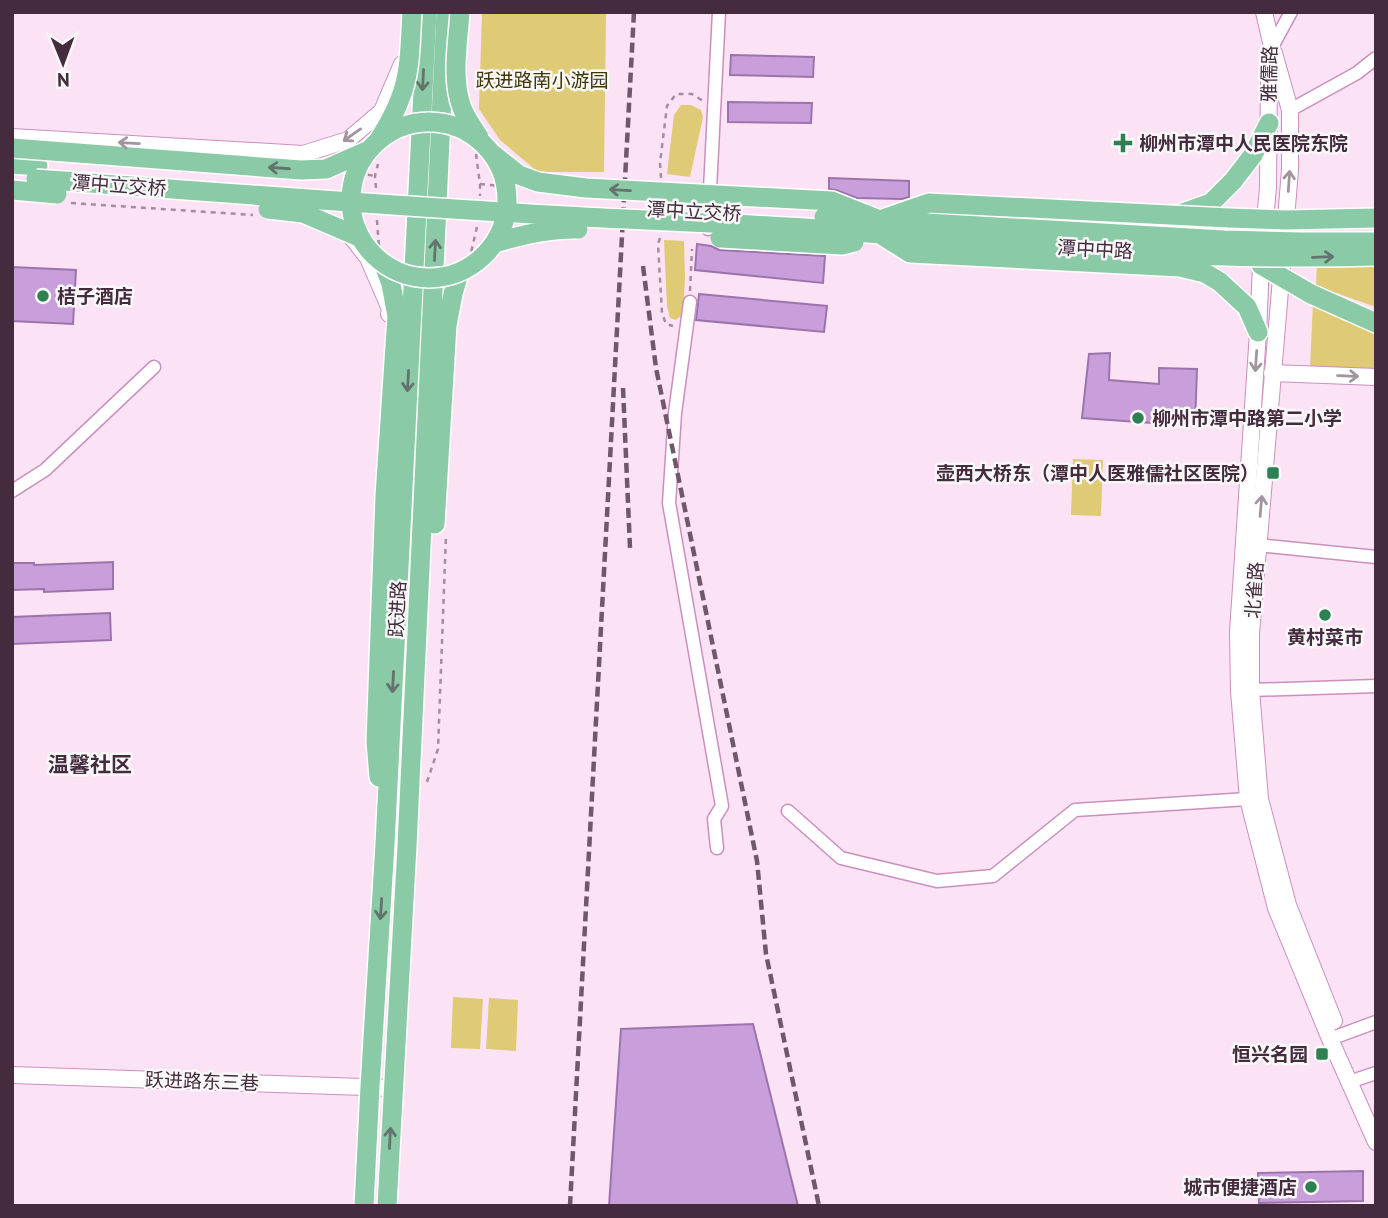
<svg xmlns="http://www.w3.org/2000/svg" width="1388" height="1218" viewBox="0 0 1388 1218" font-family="'PT Sans','Noto Sans SC',sans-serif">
<rect width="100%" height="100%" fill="#fce2f5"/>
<!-- green -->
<g fill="#dfca76">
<polygon points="482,12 606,12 604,172 538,172 500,140 479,109"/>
<polygon points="681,105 691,105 701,110 703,117 690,177 667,174 674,115"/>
<polygon points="664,240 684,241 685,278 683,314 676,320 670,318 667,306"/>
<polygon points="1317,264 1376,264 1376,307 1316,286"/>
<polygon points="1313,302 1376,335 1376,368 1310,368"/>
<polygon points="1073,459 1103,460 1101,516 1071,515"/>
<polygon points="453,997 483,999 480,1049 451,1048"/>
<polygon points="489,998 518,1000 516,1051 486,1049"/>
</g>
<!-- building -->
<g fill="#c99fdb" stroke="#9c74ad" stroke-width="2">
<polygon points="731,55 814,57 813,77 730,75"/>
<polygon points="728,102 812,103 811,123 728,122"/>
<polygon points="829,178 909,181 909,197 902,199 857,198 836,190 829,189"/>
<polygon points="697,244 711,246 719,250 825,256 823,283 695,270"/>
<polygon points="12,267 76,270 73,324 12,321"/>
<polygon points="699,294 827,306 824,332 696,320"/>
<polygon points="1110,353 1109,380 1159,384 1159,368 1197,369 1195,426 1082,418 1089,354"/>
<polygon points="113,562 113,589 44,592 44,589 12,590 12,563 34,563 34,565"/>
<polygon points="110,613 111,640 12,644 12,617"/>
<polygon points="753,1024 798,1206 609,1206 621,1029"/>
<polygon points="1363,1171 1363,1201 1259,1203 1258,1173"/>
</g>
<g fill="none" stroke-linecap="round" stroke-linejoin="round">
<!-- minor casing -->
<g stroke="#cb8fbd" stroke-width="15">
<g id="minor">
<polyline points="1272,47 1291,12"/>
<polyline points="1290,110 1357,73 1376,58"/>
<polyline points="916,212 1114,222"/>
<polyline points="708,229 719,12"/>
<polyline points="690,302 675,413 669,503 722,806 714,819 717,848"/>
<polyline points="12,491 45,470 154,367"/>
<polyline points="1257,545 1376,557"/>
<polyline points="1251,690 1376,686"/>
<polyline points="788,811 841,858 937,881 993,876 1075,810 1248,799"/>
<polyline points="1330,1039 1376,1022"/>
<polyline points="1349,1082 1376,1073"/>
</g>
</g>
<!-- tertiary casing -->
<g stroke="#cb8fbd" stroke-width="18">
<g id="tertiary">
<polyline points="1264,12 1272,47 1269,73 1268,187 1261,265 1258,332 1238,632 1239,691 1248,799 1276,908 1330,1039 1376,1142"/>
<polyline points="1274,53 1290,110 1290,170 1285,231"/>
<polyline points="12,137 303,154 348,140 382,111 402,64"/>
<polyline points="346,230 368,258 390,309 389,314"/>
<polyline points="1282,267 1251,633 1251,690 1260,799 1288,905 1334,1021"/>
<polyline points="1272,373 1376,377"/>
<polyline points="12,1075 392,1088"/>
</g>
</g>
<!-- primary casing -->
<g stroke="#fff" stroke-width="22">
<g id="primary">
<polyline points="12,164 38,166"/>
<polyline points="1177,215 1211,203 1233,181 1253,155 1269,123"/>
<polyline points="1229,218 1286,220 1376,218"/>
<polyline points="1261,265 1311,294 1376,323"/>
<polyline points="1220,282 1247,307 1258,332"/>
<polyline points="435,524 447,325 453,294 459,273"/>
<polyline points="379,777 376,742 385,496 397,316 391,284 384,265"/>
<polyline points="364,1206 370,1087 385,844 427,12"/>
<polyline points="387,1206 407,846 446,12"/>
</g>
</g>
<!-- path -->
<g stroke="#a58c9f" stroke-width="2.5" stroke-dasharray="5 5" stroke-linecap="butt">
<polyline points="476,154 480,184 480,196"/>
<polyline points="358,173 375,176"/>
<polyline points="661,178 660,163 667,106 676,94 692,94 703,101"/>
<polyline points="480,184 508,187"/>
<polyline points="376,188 375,176 378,164"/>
<polyline points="71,203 253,215"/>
<polyline points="377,220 379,248"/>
<polyline points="660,238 658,244 662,313 666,324 673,326"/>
<polyline points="469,261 477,227"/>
<polyline points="690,291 692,249"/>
<polyline points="427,782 438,749 446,535"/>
</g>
<!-- minor -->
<use href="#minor" stroke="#fff" stroke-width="12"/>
<!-- tertiary -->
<use href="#tertiary" stroke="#fff" stroke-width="16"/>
<!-- primary -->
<use href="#primary" stroke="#8bcaa7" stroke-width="19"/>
<!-- rail -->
<g stroke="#70576a" stroke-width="4.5" stroke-dasharray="10 5" stroke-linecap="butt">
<polyline points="643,266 656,368 757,861 766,954 819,1206"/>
<polyline points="623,388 630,548"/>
<polyline points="570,1206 634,12"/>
</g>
<!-- primary-bridge casing -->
<g stroke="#fff" stroke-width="22" stroke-linecap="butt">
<g id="primary-bridge">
<path d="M 460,12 C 458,43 451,78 462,108 C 466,118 473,128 479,137"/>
<circle cx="429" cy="200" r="78"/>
<path d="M 380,138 C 388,125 395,113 400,99 C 411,72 410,41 412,12"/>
<polyline points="12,148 301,170 326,169 367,151"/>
<polyline points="494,155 519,175 538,182 586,188 832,201 880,220 929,203 1229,218"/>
<path d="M 36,179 C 213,192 390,206 567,216 C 650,221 734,223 817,229 C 1003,243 1189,262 1376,256"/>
<polyline points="12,190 57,194"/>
<polyline points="268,209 303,213 359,237"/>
<polyline points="824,217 1224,240 1301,242 1376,242"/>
<polyline points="883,236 910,253 1180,267 1205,273 1220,282"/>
<polyline points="720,238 842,245 854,242"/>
<path d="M 495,243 C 523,234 549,228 578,229"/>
</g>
</g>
<!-- primary-bridge -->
<use href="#primary-bridge" stroke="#8bcaa7" stroke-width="19"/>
</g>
<!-- one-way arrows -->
<defs><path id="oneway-shaft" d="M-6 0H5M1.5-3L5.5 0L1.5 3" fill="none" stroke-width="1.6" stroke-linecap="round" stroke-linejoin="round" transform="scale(1.75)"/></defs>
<g stroke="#64736d">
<use href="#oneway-shaft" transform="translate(423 80) rotate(93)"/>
<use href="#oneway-shaft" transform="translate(279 168) rotate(-176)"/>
<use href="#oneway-shaft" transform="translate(620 190) rotate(-177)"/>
<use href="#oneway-shaft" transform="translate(435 250) rotate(-87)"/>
<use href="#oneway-shaft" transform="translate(1323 257) rotate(-2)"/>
<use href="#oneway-shaft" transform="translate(408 381) rotate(93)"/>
<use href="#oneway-shaft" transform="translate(393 682) rotate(93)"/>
<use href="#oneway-shaft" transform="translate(381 909) rotate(94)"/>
<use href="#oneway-shaft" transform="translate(390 1138) rotate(-87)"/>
</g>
<g stroke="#a2959e">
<use href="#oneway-shaft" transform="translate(352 135) rotate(145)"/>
<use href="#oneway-shaft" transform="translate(129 143) rotate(-177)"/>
<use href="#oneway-shaft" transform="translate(1289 181) rotate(-86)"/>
<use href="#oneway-shaft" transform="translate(1256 361) rotate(94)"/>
<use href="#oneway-shaft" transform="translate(1348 376) rotate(2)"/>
<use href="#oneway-shaft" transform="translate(1261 506) rotate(-85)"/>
</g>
<!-- markers -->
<g fill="#2d8052" stroke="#f8f8f8" stroke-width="2.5">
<path d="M1119.5 132.5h7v7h7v7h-7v7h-7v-7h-7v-7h7z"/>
<circle cx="43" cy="296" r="7"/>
<circle cx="1138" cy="418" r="7"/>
<rect x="1266" y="466" width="14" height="14" rx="3.5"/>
<circle cx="1325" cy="615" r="7"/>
<rect x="1315" y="1047" width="14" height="14" rx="3.5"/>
<circle cx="1311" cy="1187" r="7"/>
</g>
<g text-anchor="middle" stroke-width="5" stroke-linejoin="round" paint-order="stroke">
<!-- street labels -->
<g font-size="19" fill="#442b3e" stroke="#f8f8f8">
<text transform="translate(1269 74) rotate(-89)" y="7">雅儒路</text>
<text transform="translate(119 185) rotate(4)" y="7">潭中立交桥</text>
<text transform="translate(694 211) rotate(3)" y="7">潭中立交桥</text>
<text transform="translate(1095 249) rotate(3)" y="7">潭中中路</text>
<text transform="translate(1254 590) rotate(-86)" y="7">北雀路</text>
<text transform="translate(397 609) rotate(-87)" y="7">跃进路</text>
<text transform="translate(202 1081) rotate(2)" y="7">跃进路东三巷</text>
</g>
<!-- park labels -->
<g font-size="19" fill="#403505" stroke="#f8f8f8">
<text x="542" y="87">跃进路南小游园</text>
</g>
<!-- poi labels -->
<g font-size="19" font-weight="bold" fill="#442b3e" stroke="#f8f8f8" text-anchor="start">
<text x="1139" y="150">柳州市潭中人民医院东院</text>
<text x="57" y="303">桔子酒店</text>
<text x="1152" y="425">柳州市潭中路第二小学</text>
<text x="1259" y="480" text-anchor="end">壶西大桥东（潭中人医雅儒社区医院）</text>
<text x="1325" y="644" text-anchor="middle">黄村菜市</text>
<text x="1308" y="1061" text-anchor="end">恒兴名园</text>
<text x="1297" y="1194" text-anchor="end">城市便捷酒店</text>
</g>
<!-- neighbourhood labels -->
<g font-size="21" font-weight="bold" fill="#442b3e" stroke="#f8f8f8">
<text x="90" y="772">温馨社区</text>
</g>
</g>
<!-- border -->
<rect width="1388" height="1218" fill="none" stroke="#442b3e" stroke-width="28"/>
<!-- north arrow -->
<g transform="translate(63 63) rotate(179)" stroke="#f8f8f8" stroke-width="5" paint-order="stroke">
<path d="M0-5L12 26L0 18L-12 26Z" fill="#442b3e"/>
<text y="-10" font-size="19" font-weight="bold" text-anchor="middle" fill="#442b3e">N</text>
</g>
</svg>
